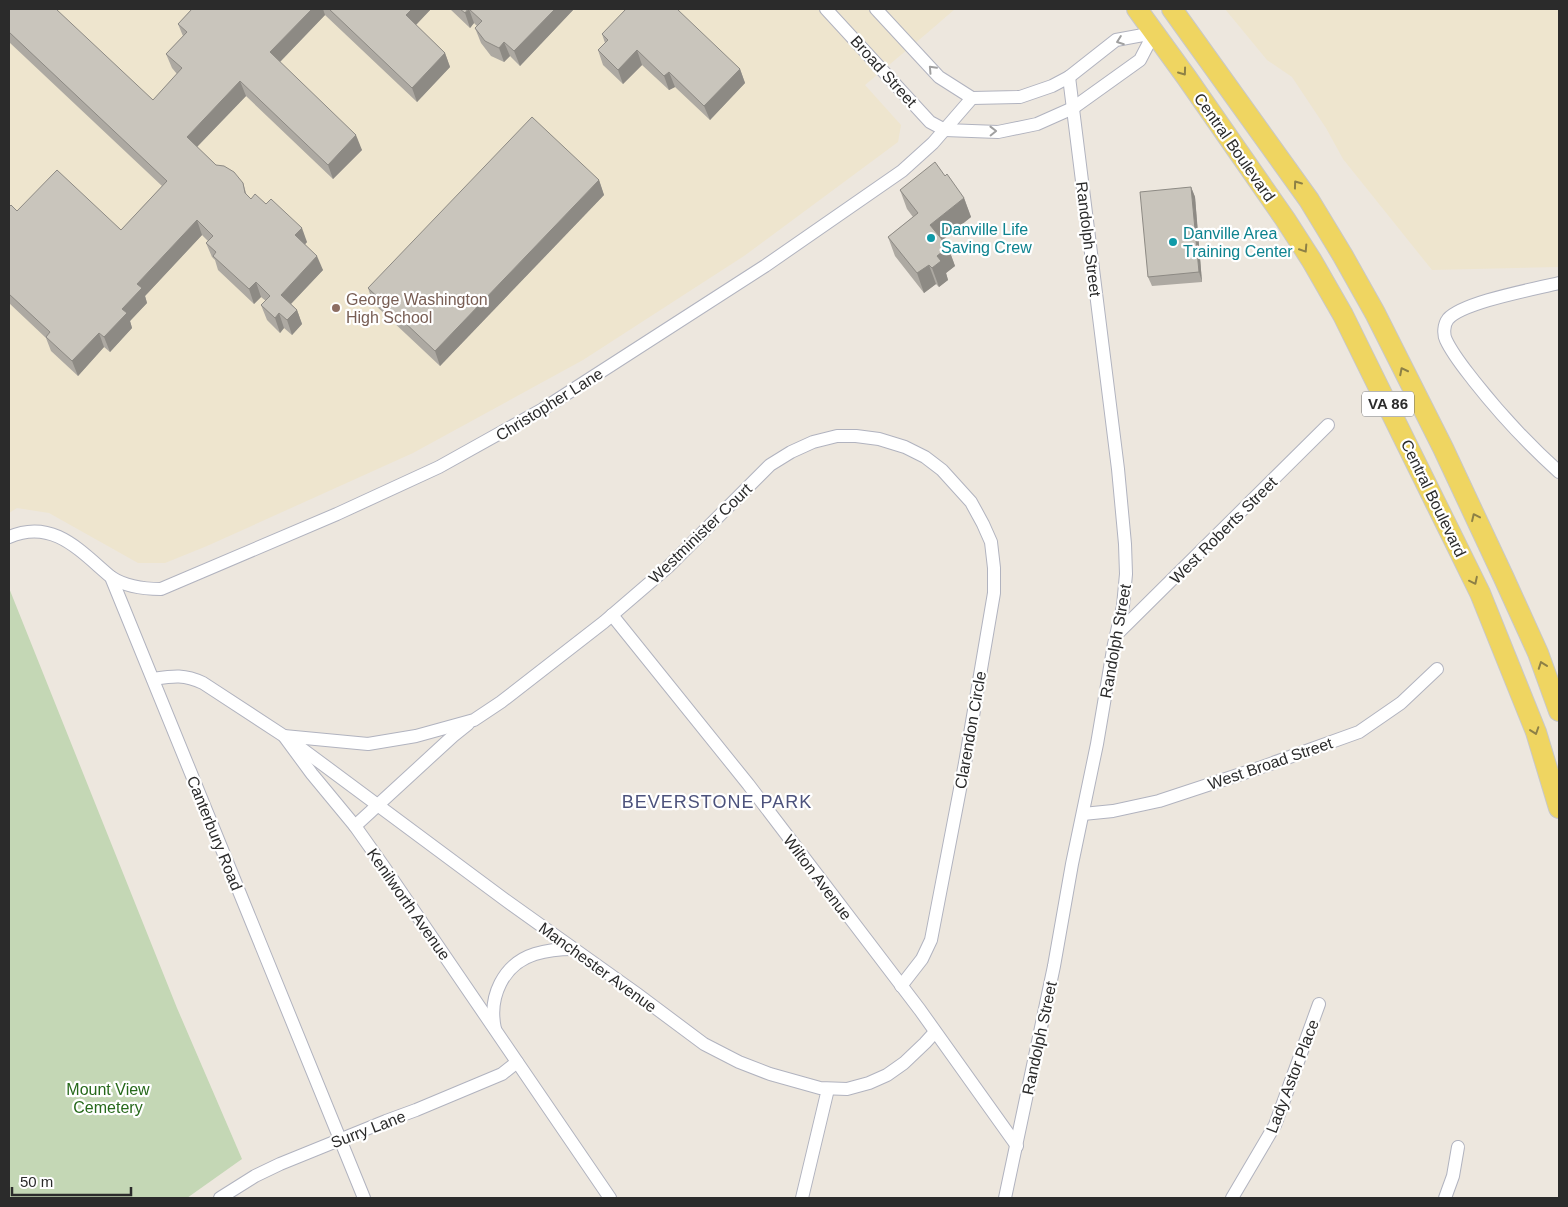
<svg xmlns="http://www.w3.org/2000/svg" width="1568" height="1207" viewBox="0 0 1568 1207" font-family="Arial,sans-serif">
<rect width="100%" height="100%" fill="#ede7de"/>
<!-- education -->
<g fill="#eee5ce">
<polygon points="9,9 955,9 926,34 865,85 901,125 898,142 744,256 583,360 413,453 207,546 165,563 138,563 49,513 17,508 9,513"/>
<polygon points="1225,9 1559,9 1559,267 1432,270 1343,159 1326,128 1292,77 1267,60"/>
</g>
<!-- cemetery -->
<polygon fill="#c4d7b5" points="9,588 177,1008 242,1159 187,1198 9,1198"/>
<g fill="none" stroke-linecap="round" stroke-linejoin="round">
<!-- minor casing -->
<g stroke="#b1b3bf" stroke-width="14">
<g id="minor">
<polyline points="826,9 930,122 945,130 998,132 1037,124 1073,108 1140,60 1154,33 1116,40 1069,77 1052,86 1020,97 972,98"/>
<polyline points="876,9 939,77 972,98"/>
<path d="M 1559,283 C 1535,289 1463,302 1448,319 C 1444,324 1443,334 1446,340 C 1453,355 1464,368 1474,381 C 1500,414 1528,444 1559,472"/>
<path d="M 9,537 C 53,518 80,551 111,577 L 364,1198"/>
<path d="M 111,577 C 126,587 143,589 161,589 L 337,514 L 439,467 L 543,409 L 765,266 L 902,171 L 933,143 L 972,98"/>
<polyline points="612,615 748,784 920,1010 1017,1146"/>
<polyline points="1117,634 1328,425"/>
<path d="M 153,679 C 173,676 184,674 203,683 L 284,736 L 312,774 L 355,826 L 384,867 L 610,1198"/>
<polyline points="284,736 368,744 416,736 474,720 501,702 604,622 668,567 770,465 791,452 813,442 837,436 856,436 879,439 905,447 925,457 942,470 971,502 983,524 991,542 994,568 994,593 965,763 931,940 922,959 901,986"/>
<polyline points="286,737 504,899 637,994 704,1044 739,1062 770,1074 820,1088 847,1089 869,1083 887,1075 904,1063 925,1043 935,1032"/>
<polyline points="1083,814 1113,811 1159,801 1259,768 1359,732 1401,703 1437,669"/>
<polyline points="355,826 453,736 468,724"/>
<path d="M 495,1029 C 488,997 503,964 535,954 C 548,950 560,949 573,949"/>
<polyline points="220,1198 255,1176 280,1164 386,1121 416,1110 502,1074 517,1062"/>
<polyline points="802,1198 828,1089"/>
<polyline points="1005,1198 1054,966 1072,864 1097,744 1114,644 1123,606 1126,574 1125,544 1118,469 1069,77"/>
<polyline points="1232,1198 1275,1125 1319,1004"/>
<polyline points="1445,1198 1453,1176 1458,1147"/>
</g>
</g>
<!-- primary casing -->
<g stroke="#c8c8c8" stroke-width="22">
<g id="primary">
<polyline points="1137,9 1187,78 1285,219 1312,261 1343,315 1480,593 1536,732 1559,808"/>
<polyline points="1172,9 1309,200 1343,256 1375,313 1443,448 1503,576 1538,653 1559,711"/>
</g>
</g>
<!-- minor -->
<use href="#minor" stroke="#fff" stroke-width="12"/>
<!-- primary -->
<use href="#primary" stroke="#efd561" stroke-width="20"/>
</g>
<!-- wall -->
<g fill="#ada9a2">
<polygon points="9,9 153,100 177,74 172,68 166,54 183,36 178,24 192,9 431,9 416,25 445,53 450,67 417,102 325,15 280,62 362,150 333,179 246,96 197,147 216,165 243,183 247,196 251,199 307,242 305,244 323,270 291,304 297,310 302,324 292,335 284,328 280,333 267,320 261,305 266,301 261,297 254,304 218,270 215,260 212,257 206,243 208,241 202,235 145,296 147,303 130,321 132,328 110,352 104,347 78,376 51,351 46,338 9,303 9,207 17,211 121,230 162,186 9,42"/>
<polygon points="450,9 574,9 520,66 510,56 504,62 491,56 481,43 475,28 477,26 474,23 470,28"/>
<polygon points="602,34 740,69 745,83 710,120 675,87 669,90 642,65 623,84 603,65 598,50 605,43"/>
<polygon points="599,180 604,195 440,366 373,303 368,288"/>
<polygon points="1191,187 1195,197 1202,282 1152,286 1148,277"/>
<polygon points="900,190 964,198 971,217 943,240 948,247 955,266 946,273 948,280 939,287 936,284 924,293 895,256 888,237 913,217 907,209"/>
</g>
<!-- shaded-wall -->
<g fill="#8d8a84">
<polygon points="312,9 323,9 325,15 275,67 270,52"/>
<polygon points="412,9 431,9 411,30 406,15"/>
<polygon points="469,9 474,23 470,28 465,13"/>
<polygon points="555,9 574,9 520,66 514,51"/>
<polygon points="504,42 510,56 504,62 499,48"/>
<polygon points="637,50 642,65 623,84 618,70"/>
<polygon points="445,53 450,67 417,102 412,88"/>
<polygon points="740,69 745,83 710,120 704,106"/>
<polygon points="669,72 675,87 669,90 664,76"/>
<polygon points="240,81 246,96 192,152 187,137"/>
<polygon points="356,135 362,150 333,179 328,165"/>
<polygon points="599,180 604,195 440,366 435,351"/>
<polygon points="1191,187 1195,197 1202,282 1199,272"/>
<polygon points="964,198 971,217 937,244 930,225"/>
<polygon points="197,220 202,235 145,296 147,303 130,321 132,328 110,352 104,337 122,309 137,284"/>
<polygon points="302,228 307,242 300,250 295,235"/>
<polygon points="948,247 955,266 946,273 948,280 939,287 932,268 937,256"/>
<polygon points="317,256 323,270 286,309 281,295"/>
<polygon points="929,265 936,284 924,293 917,273"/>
<polygon points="256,282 261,297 254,304 249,289"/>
<polygon points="297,310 302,324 292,335 287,320"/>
<polygon points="279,313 284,328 280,333 275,318"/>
<polygon points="99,333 104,347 78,376 72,361"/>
</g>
<!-- building -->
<g fill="#c9c5bc" stroke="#8d8a84">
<polygon points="9,9 56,9 153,100 182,68 166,54 187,32 178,24 192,9 312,9 270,52 356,135 328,165 240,81 187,137 216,165 224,166 234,172 243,183 245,193 251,199 255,194 266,204 271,199 302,228 295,235 317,256 281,295 297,310 287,320 279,313 275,318 261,305 270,296 256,282 249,289 213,256 216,252 206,243 213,236 197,220 137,284 142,288 122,309 127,313 104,337 99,333 72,361 46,337 50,332 9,294 9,207 11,205 17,211 57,170 121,230 167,181 9,32"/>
<polygon points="329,9 412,9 406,15 445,53 412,88"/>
<polygon points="460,9 468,9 465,13"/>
<polygon points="469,9 555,9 514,51 504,42 499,48 485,41 475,28 482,21"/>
<polygon points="626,9 677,9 740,69 704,106 669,72 664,76 637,50 618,70 598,50 608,40 602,34"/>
<polygon points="532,117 599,180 435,351 368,288"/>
<polygon points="935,162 945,176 947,174 964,198 930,225 948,247 937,256 941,261 932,268 929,265 917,273 888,237 918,213 900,190"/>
<polygon points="1191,187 1199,272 1148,277 1140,192"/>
</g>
<!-- one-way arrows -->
<defs><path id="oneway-chevron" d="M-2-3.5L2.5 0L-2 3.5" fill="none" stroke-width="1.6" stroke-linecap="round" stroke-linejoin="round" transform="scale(1.25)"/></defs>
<g stroke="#a0a0a0">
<use href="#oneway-chevron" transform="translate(1120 41) rotate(160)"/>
<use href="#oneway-chevron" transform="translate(932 69) rotate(-133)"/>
<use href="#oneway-chevron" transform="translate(993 131) rotate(-1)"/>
</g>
<g stroke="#8d8046">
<use href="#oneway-chevron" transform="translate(1183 72) rotate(54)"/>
<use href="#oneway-chevron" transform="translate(1297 184) rotate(-126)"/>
<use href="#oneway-chevron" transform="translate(1304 249) rotate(57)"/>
<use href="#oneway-chevron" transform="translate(1403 371) rotate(-117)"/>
<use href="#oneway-chevron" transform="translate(1475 517) rotate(-115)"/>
<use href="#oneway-chevron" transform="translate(1474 581) rotate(64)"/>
<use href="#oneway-chevron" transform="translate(1542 665) rotate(-110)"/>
<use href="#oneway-chevron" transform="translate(1535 731) rotate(71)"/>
</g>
<!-- markers -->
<g fill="#0f9aa8" stroke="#fff" stroke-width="2">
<circle cx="931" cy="238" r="5"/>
<circle cx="1173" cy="242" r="5"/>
</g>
<circle fill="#8d6e63" stroke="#fff" stroke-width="2" cx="336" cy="308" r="5"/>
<g text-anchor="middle" stroke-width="4.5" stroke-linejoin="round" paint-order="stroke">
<!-- shield labels -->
<rect fill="#fff" stroke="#6b6b6b" stroke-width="1" x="1362" y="391.5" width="52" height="25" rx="4"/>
<g font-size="15" font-weight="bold" fill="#2b2b2b">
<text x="1388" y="409">VA 86</text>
</g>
<!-- street labels -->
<g font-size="16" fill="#2b2b2b" stroke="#fff">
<text transform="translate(884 71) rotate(48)" y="6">Broad Street</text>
<text transform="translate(1235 147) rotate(55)" y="6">Central Boulevard</text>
<text transform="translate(1089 239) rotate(83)" y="6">Randolph Street</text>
<text transform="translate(549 404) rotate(-32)" y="6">Christopher Lane</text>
<text transform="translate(1434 498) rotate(64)" y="6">Central Boulevard</text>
<text transform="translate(1223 530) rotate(-45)" y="6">West Roberts Street</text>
<text transform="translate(700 533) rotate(-44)" y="6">Westminister Court</text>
<text transform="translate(1115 641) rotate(-80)" y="6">Randolph Street</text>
<text transform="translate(970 730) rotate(-80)" y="6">Clarendon Circle</text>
<text transform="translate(1270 763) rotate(-19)" y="6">West Broad Street</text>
<text transform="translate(215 833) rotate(68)" y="6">Canterbury Road</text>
<text transform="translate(818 877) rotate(53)" y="6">Wilton Avenue</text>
<text transform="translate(409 904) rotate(55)" y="6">Kenilworth Avenue</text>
<text transform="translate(598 967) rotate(36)" y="6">Manchester Avenue</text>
<text transform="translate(1039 1038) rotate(-78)" y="6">Randolph Street</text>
<text transform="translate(1292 1076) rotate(-69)" y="6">Lady Astor Place</text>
<text transform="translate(368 1129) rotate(-21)" y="6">Surry Lane</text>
</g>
<!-- culture labels -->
<g font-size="16" fill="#0d838f" stroke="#fff" text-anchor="start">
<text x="941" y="235">Danville Life<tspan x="941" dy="18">Saving Crew</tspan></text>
<text x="1183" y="239">Danville Area<tspan x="1183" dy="18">Training Center</tspan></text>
</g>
<!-- education labels -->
<g font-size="16" fill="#785e54" stroke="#fff" text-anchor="start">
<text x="346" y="305">George Washington<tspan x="346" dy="18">High School</tspan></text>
</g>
<!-- park labels -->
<g font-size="16" fill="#27691b" stroke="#fff">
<text x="108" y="1095">Mount View<tspan x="108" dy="18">Cemetery</tspan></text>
</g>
<!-- neighbourhood labels -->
<g font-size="18" letter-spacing="1" fill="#4c527c" stroke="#fff">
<text x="717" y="808">BEVERSTONE PARK</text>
</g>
</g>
<!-- border -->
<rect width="1568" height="1207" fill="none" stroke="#2b2b2b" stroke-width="20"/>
<!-- scale -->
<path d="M12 1187v8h119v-8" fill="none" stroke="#2b2b2b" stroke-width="2.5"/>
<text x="20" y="1187" font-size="15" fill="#2b2b2b" stroke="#ffffff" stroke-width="4" paint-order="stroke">50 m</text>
</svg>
